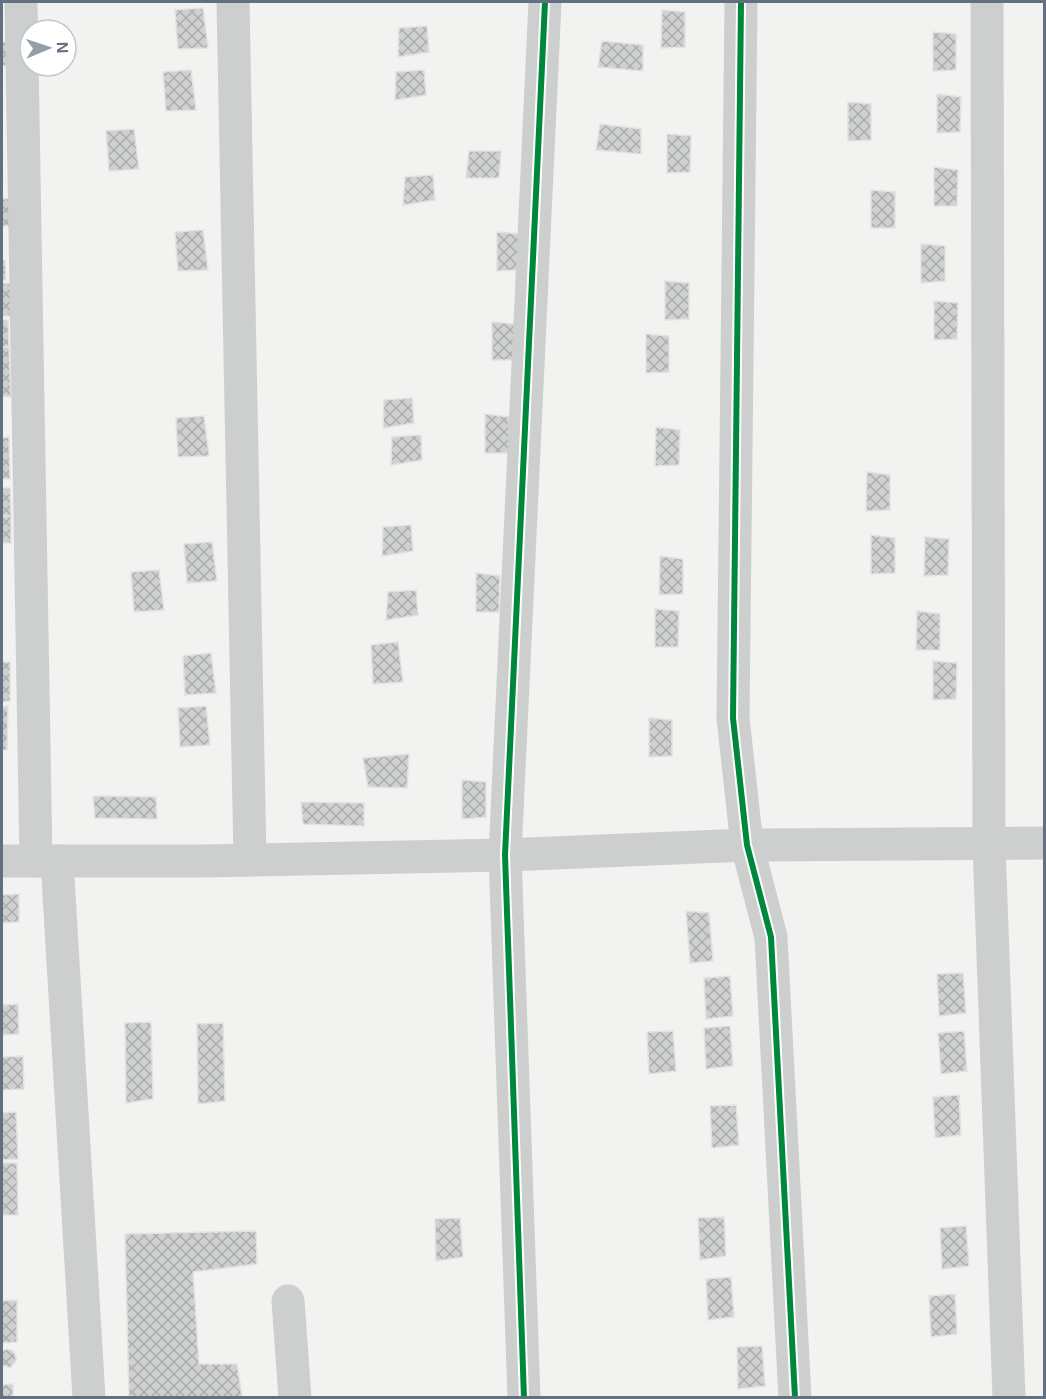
<svg xmlns="http://www.w3.org/2000/svg" width="1046" height="1399" viewBox="0 0 1046 1399" font-family="Helvetica,sans-serif">
<defs>
<pattern id="building-cross-hatch" width="8" height="8" patternUnits="userSpaceOnUse" patternTransform="scale(1.5)"><rect width="8" height="8" fill="#cfd0d0"/><path d="M0 0l8 8M0 8l8-8" fill="none" stroke="#abadae"/></pattern>
</defs>
<rect width="100%" height="100%" fill="#f2f3f0"/>
<!-- building -->
<g fill="url(#building-cross-hatch)" stroke="#e2e2e0" stroke-width="1.5">
<polygon points="203,8 208,48 178,49 175,10"/>
<polygon points="662,10 685,12 685,47 661,48"/>
<polygon points="427,26 429,52 398,57 399,28"/>
<polygon points="933,32 956,34 956,70 933,71"/>
<polygon points="11,41 12,65 2,66 2,42"/>
<polygon points="602,41 643,45 643,71 598,67"/>
<polygon points="191,70 196,110 166,111 163,72"/>
<polygon points="424,70 426,95 395,100 396,72"/>
<polygon points="937,94 961,97 960,132 937,133"/>
<polygon points="848,102 871,104 871,140 848,141"/>
<polygon points="600,124 641,129 641,154 596,150"/>
<polygon points="134,129 139,169 109,171 106,131"/>
<polygon points="667,134 691,136 690,172 667,173"/>
<polygon points="469,151 501,151 499,178 466,178"/>
<polygon points="934,167 958,170 957,206 934,206"/>
<polygon points="433,175 435,200 403,205 405,177"/>
<polygon points="871,190 895,192 895,228 871,228"/>
<polygon points="14,198 14,226 2,226 2,199"/>
<polygon points="203,230 208,270 178,271 175,232"/>
<polygon points="497,232 521,234 520,270 497,271"/>
<polygon points="921,244 945,246 945,281 921,283"/>
<polygon points="2,260 5,260 6,280 2,280"/>
<polygon points="665,281 689,283 689,319 665,320"/>
<polygon points="2,283 14,284 14,316 2,316"/>
<polygon points="934,301 958,303 957,339 934,340"/>
<polygon points="2,320 8,320 9,347 2,347"/>
<polygon points="492,322 515,324 515,360 492,360"/>
<polygon points="646,334 669,336 669,372 646,373"/>
<polygon points="2,347 9,347 11,397 2,396"/>
<polygon points="412,398 414,423 383,428 384,400"/>
<polygon points="485,414 509,417 509,453 485,453"/>
<polygon points="204,416 209,456 178,457 176,418"/>
<polygon points="656,427 680,430 679,465 655,466"/>
<polygon points="421,435 422,460 391,465 392,437"/>
<polygon points="9,437 10,479 2,479 2,438"/>
<polygon points="867,472 890,475 890,510 866,511"/>
<polygon points="2,488 10,488 11,516 2,516"/>
<rect x="2" y="516" width="9" height="27"/>
<polygon points="411,525 413,551 382,556 383,527"/>
<polygon points="871,535 895,538 895,573 871,574"/>
<polygon points="925,537 949,539 948,575 924,576"/>
<polygon points="212,542 217,581 187,583 184,544"/>
<polygon points="660,556 683,559 683,594 659,595"/>
<polygon points="159,570 164,610 134,612 131,572"/>
<polygon points="476,573 500,576 499,612 476,612"/>
<polygon points="416,590 418,615 386,620 388,592"/>
<polygon points="655,609 679,611 678,647 655,647"/>
<polygon points="917,611 940,614 940,650 916,650"/>
<polygon points="398,642 403,682 373,684 371,645"/>
<polygon points="211,653 216,693 185,695 183,656"/>
<polygon points="933,661 957,663 956,699 933,700"/>
<polygon points="2,662 10,662 10,701 2,702"/>
<polygon points="8,706 7,750 2,750 2,707"/>
<polygon points="206,706 210,745 180,747 178,708"/>
<polygon points="649,718 672,720 672,756 649,757"/>
<polygon points="409,754 407,788 368,787 363,758"/>
<polygon points="462,780 486,782 486,817 462,819"/>
<polygon points="93,796 156,797 157,819 95,818"/>
<polygon points="301,802 364,803 364,826 303,824"/>
<polygon points="19,894 19,922 2,923 2,895"/>
<polygon points="686,911 709,913 713,961 690,963"/>
<polygon points="963,973 966,1013 939,1016 937,974"/>
<polygon points="730,976 733,1016 706,1019 704,978"/>
<polygon points="18,1004 19,1034 2,1035 2,1005"/>
<polygon points="151,1022 153,1099 126,1103 125,1023"/>
<polygon points="223,1023 225,1101 198,1104 197,1024"/>
<polygon points="730,1026 733,1066 706,1069 704,1028"/>
<polygon points="673,1031 676,1071 649,1074 647,1032"/>
<polygon points="964,1031 967,1071 941,1074 938,1033"/>
<polygon points="23,1056 24,1089 2,1090 2,1057"/>
<polygon points="959,1095 961,1135 935,1138 933,1097"/>
<polygon points="736,1105 739,1145 712,1148 710,1106"/>
<polygon points="16,1112 18,1159 2,1160 2,1113"/>
<polygon points="2,1163 17,1163 18,1215 2,1215"/>
<polygon points="724,1217 726,1256 700,1260 698,1218"/>
<polygon points="460,1218 463,1257 436,1261 435,1219"/>
<polygon points="966,1226 969,1266 942,1269 940,1228"/>
<polygon points="256,1231 257,1264 193,1272 199,1364 237,1364 242,1397 129,1398 125,1234"/>
<polygon points="731,1277 734,1317 708,1320 706,1279"/>
<polygon points="955,1294 957,1334 931,1337 929,1296"/>
<polygon points="17,1300 17,1342 2,1343 2,1301"/>
<polygon points="762,1346 765,1386 738,1389 737,1347"/>
<polygon points="7,1349 13,1351 16,1356 16,1361 10,1368 2,1365 2,1351"/>
<polygon points="13,1384 13,1398 2,1398 2,1385"/>
</g>
<g fill="none" stroke-linecap="round" stroke-linejoin="round">
<!-- minor -->
<g stroke="#cdcece" stroke-width="33">
<polyline points="21,2 36,861"/>
<polyline points="233,2 250,860"/>
<polyline points="741,2 733,718 747,845 771,937 795,1398"/>
<polyline points="987,2 989,845 1009,1398"/>
<polyline points="2,861 201,861 505,855 747,845 1044,843"/>
<polyline points="57,861 89,1398"/>
<polyline points="288,1301 295,1398"/>
<polyline points="524,1398 505,855 545,2"/>
</g>
<!-- cycleway casing -->
<g stroke="#fff" stroke-width="10">
<g id="cycleway">
<polyline points="741,2 733,718 747,845 771,937 795,1398"/>
<polyline points="524,1398 505,855 545,2"/>
</g>
</g>
<!-- cycleway -->
<use href="#cycleway" stroke="#00873e" stroke-width="6"/>
</g>
<!-- border -->
<rect width="1046" height="1399" fill="none" stroke="#627081" stroke-width="6"/>
<!-- north arrow -->
<g transform="translate(48 48) rotate(88)"><circle r="28" fill="#ffffff" stroke="#c0c6cd" stroke-width="1.5"/>
<path d="M0-4.5L10 22L0 15L-10 22Z" fill="#949ea8"/>
<text y="-9" font-size="16" font-weight="bold" text-anchor="middle" fill="#627081">N</text>
</g>
</svg>
